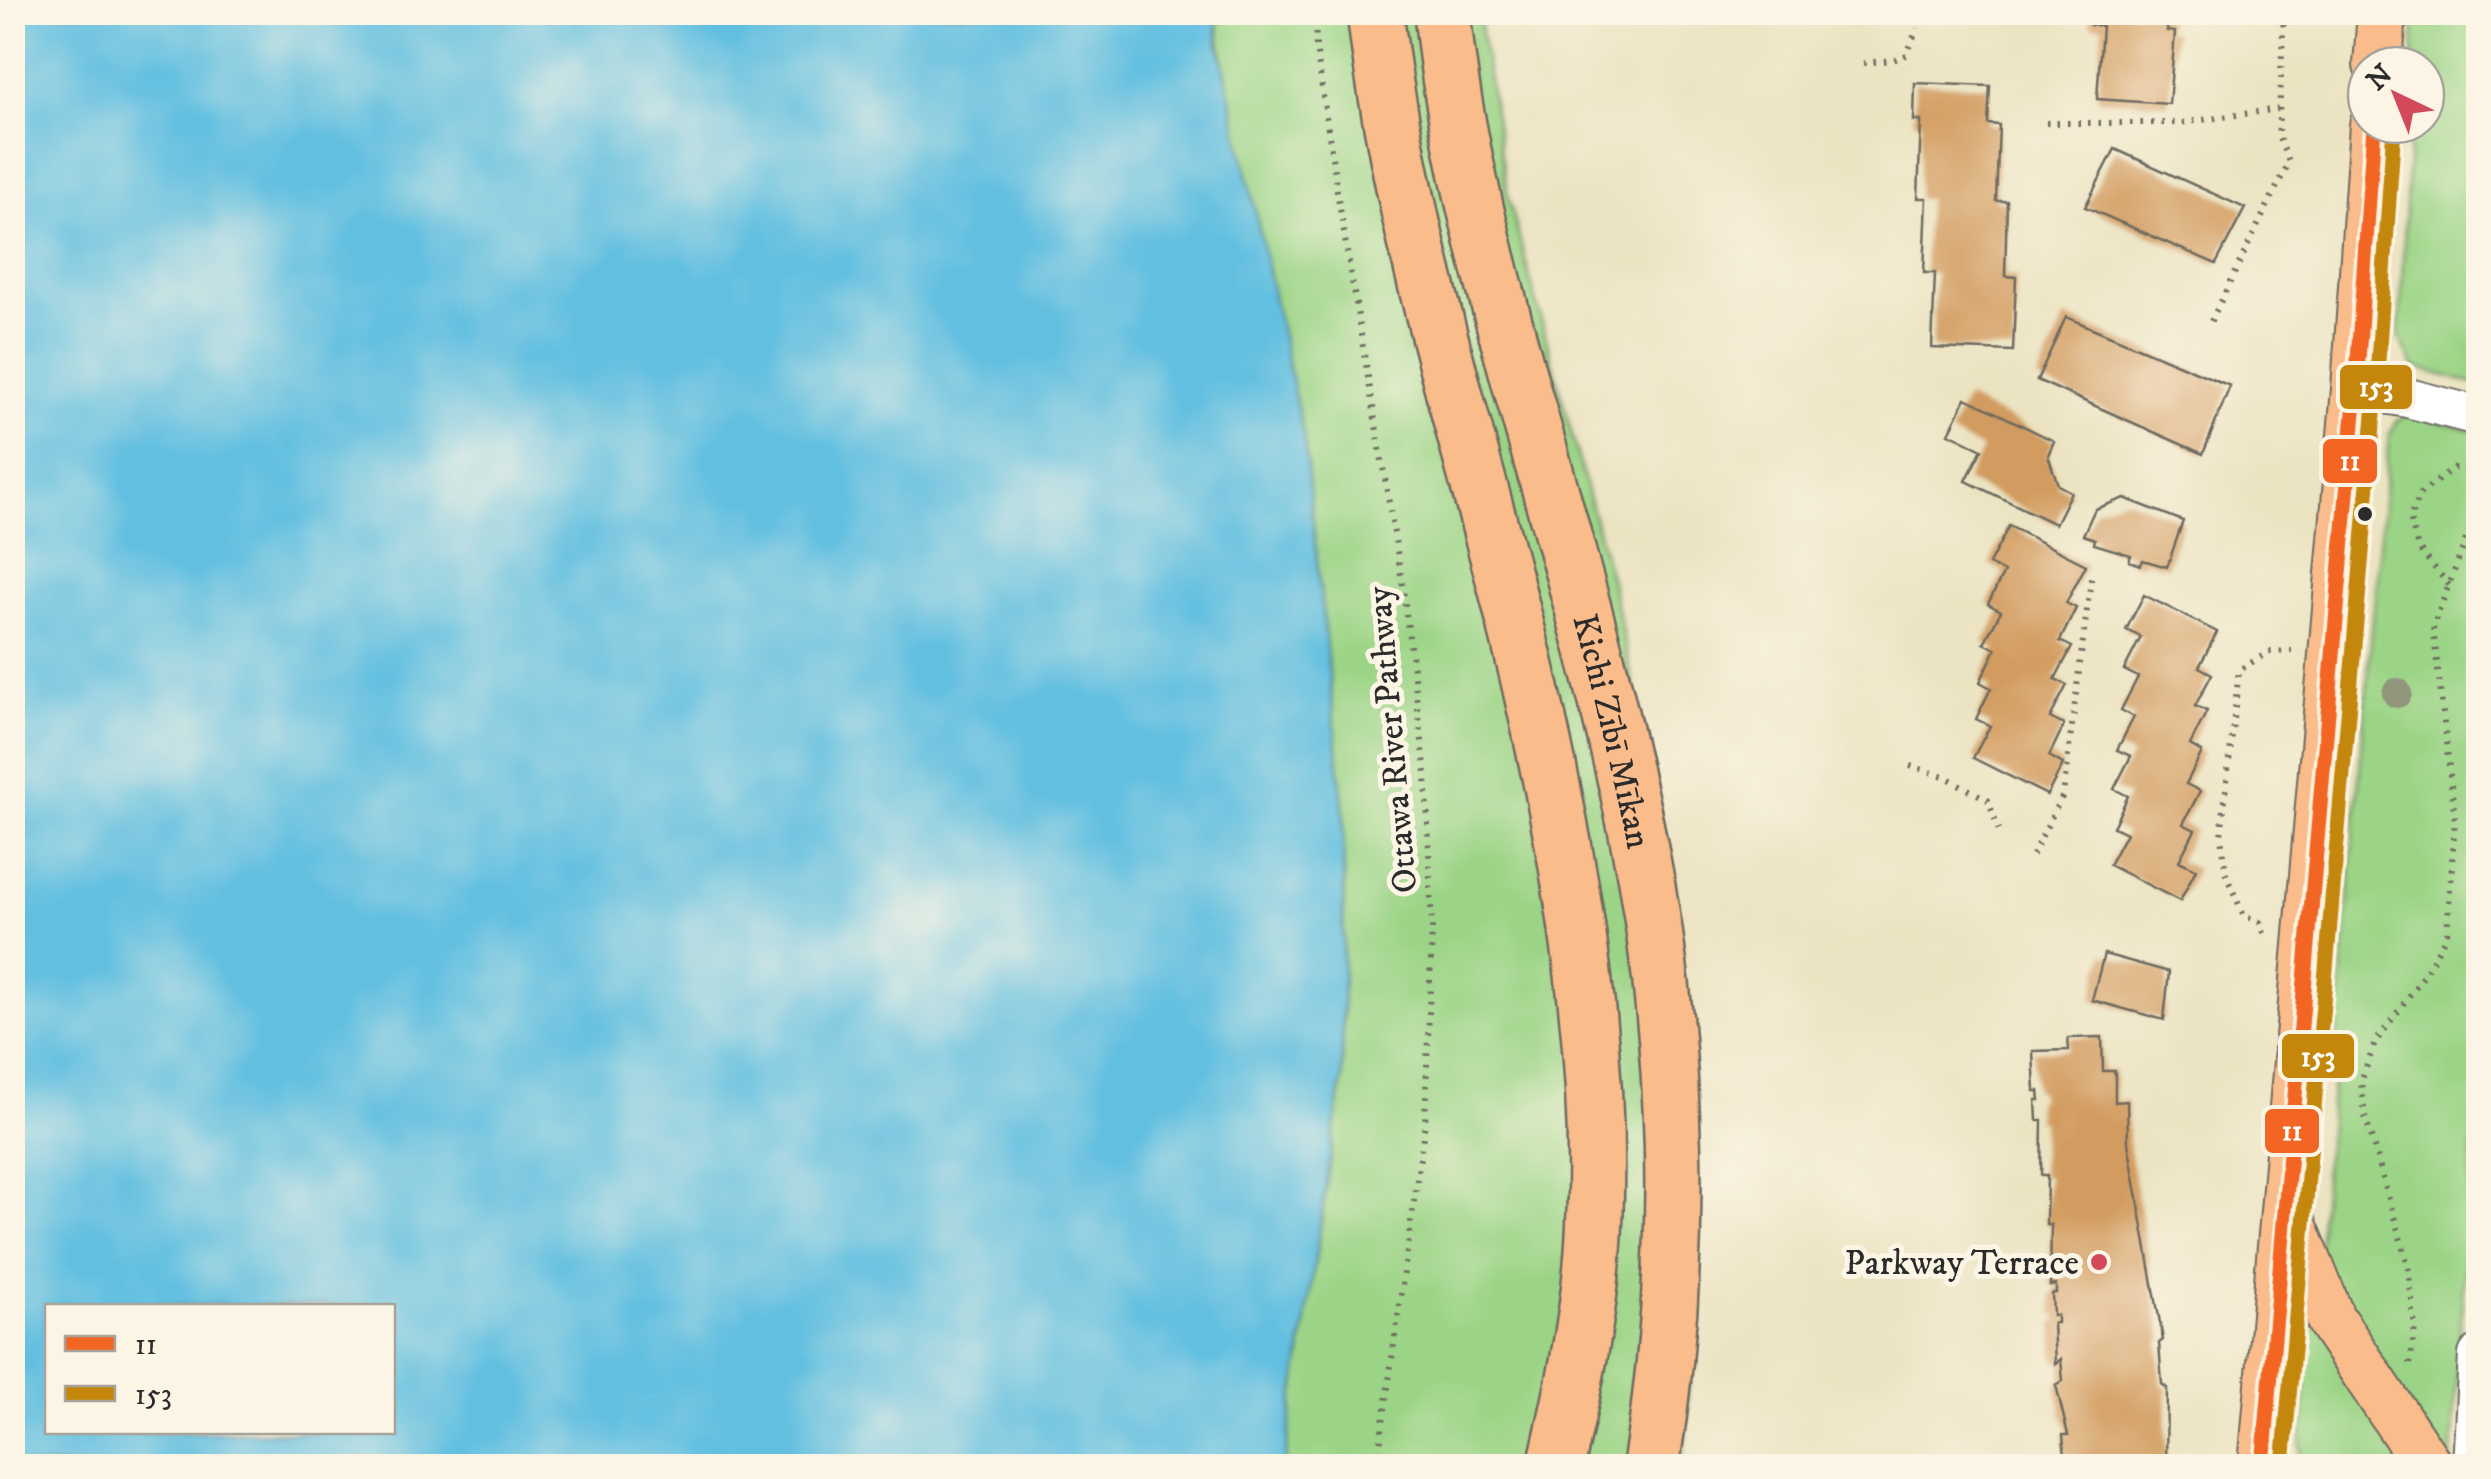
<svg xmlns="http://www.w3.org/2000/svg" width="2491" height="1479" viewBox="0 0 2491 1479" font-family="'IM FELL DW Pica',serif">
<rect width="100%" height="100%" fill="#fcf5e5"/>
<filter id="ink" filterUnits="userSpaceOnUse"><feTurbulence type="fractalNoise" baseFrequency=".01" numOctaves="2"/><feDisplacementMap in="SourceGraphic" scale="20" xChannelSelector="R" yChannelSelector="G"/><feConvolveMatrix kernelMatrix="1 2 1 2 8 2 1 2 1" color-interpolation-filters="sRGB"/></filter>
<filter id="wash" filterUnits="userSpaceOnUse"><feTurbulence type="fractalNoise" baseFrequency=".0048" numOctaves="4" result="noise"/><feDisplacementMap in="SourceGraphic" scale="40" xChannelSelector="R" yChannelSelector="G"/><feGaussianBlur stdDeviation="2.25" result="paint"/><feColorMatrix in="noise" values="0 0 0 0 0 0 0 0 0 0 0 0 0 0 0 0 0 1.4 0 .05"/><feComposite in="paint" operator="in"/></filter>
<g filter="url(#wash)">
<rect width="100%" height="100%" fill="#ebe3c1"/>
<!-- green -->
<g fill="#9bd486" stroke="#638058" stroke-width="2.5">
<polygon points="1216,13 1478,13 1508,196 1611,581 1633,683 1648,789 1693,1234 1687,1417 1682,1466 1284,1466 1342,1080 1344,813"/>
<polygon points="2415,13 2478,13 2478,385 2414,367 2399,337 2410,125 2426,125 2426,65 2413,65"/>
<polygon points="2409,414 2478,432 2478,1069 2451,1466 2299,1466 2389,435 2397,421"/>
</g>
<!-- water -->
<path fill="#62bfe0" stroke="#467586" stroke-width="2.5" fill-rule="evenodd" d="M 12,13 L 1216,13 L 1218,37 L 1304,439 L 1344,813 L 1342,1080 L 1284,1466 L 13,1466 ZM 48,1306 L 392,1306 L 392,1432 L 48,1432 Z"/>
<g id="blocks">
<!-- building -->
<g fill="#d29b5f">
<polygon points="2091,12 2168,12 2167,31 2175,32 2169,104 2097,99 2102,26 2090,25"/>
<polygon points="1915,83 1990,86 1988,124 1999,125 1996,201 2007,201 2005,276 2016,277 2013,351 1932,348 1935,273 1924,273 1927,198 1918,198 1921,121 1914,121"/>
<polygon points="2115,149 2245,208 2216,264 2085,207"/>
<polygon points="2066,317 2230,386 2203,454 2037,380"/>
<polygon points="1966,398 2054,441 2048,455 2058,485 2071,492 2055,524 1966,481 1982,449 1949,433"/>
<polygon points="2124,498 2183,521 2167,567 2143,560 2141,565 2129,561 2131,555 2094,544 2095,539 2083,535 2095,509"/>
<polygon points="2009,526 2086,565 2066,603 2076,608 2060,641 2072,647 2055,679 2067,685 2050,718 2064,725 2049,756 2063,764 2047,795 1973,758 1990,726 1976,719 1991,688 1980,682 1996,649 1984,643 2001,611 1988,604 2004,572 1989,564"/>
<polygon points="2144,595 2217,632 2199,667 2212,674 2195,706 2207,711 2190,745 2202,752 2186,784 2200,791 2183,824 2195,830 2179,861 2196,869 2180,901 2109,865 2126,833 2113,827 2128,796 2114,789 2131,756 2117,750 2134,717 2121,710 2138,677 2124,670 2141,637 2126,630"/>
<polygon points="2104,954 2169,972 2164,1020 2092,1000"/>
<polygon points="2102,1037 2103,1071 2115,1071 2115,1102 2127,1101 2128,1143 2163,1340 2159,1343 2162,1384 2167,1388 2166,1466 2069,1466 2068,1455 2065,1456 2063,1435 2068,1435 2056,1385 2063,1381 2061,1359 2055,1364 2053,1323 2057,1323 2057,1315 2053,1315 2052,1294 2056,1293 2056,1285 2050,1286 2051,1225 2046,1225 2047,1176 2041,1176 2042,1120 2037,1120 2036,1100 2040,1100 2039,1091 2035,1091 2033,1051 2069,1050 2068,1038"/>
</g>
</g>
</g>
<g filter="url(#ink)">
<use href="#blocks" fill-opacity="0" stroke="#6e6b60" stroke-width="2.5"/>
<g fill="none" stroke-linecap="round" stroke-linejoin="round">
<!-- minor casing -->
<g stroke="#6e6b60" stroke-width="42">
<g id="minor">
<polyline points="2356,389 2408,398 2478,416"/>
<polyline points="2472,1466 2478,1355"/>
</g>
</g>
<!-- major casing -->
<g stroke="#6e6b60" stroke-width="52">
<g id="major">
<polyline points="2378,65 2382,12"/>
<polyline points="2289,1217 2331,1320 2428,1466"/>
<polyline points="2263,1466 2356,389 2374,125"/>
</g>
</g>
<!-- highway casing -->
<g stroke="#6e6b60" stroke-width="60">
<g id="highway">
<path d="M 1375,12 C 1398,210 1458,402 1508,594 C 1560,799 1608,1038 1593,1251 C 1588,1323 1572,1396 1556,1466"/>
<path id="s1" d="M 1442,12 C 1454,138 1487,260 1520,382 C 1561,529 1605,678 1636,828 C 1679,1035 1685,1257 1651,1466"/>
</g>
</g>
<!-- path -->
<g stroke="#6e6b60" stroke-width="6" stroke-dasharray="2.5 8" stroke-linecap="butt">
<polyline points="1315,12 1316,47 1337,191 1402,581 1426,773 1432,928 1425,1122 1377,1466"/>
<polyline points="1863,63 1893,60 1907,55 1917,28"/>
<polyline points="2046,123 2181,123 2278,109"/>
<polyline points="2211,321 2289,162 2278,136 2284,12"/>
<polyline points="2449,585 2418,548 2410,518 2420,494 2454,468 2478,468"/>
<polyline points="1910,766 1944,776 1988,800 1999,831"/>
<polyline points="2032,855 2063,795 2092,571"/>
<polyline points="2264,933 2260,922 2244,916 2226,875 2221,836 2239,670 2269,652 2292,651"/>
<polyline points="2410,1364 2415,1328 2408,1265 2365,1116 2361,1082 2375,1043 2425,974 2447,934 2455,819 2433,627 2473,521 2478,497"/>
</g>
<!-- minor -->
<use href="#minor" stroke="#fff" stroke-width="38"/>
<!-- major -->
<use href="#major" stroke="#fabc8b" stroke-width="48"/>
<!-- highway -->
<use href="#highway" stroke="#fabc8b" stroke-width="55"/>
<!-- bus-1 casing -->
<g stroke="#fcf5e5" stroke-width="22">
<polyline id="bus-1" points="2263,1466 2356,389 2374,125"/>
</g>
<!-- bus-2 casing -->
<g stroke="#fcf5e5" stroke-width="22">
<polyline id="bus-2" points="2283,1466 2376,391 2394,126"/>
</g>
<!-- bus-1 -->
<use href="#bus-1" stroke="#f26522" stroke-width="15"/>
<!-- bus-2 -->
<use href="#bus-2" stroke="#c4870b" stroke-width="15"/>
</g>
<!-- trees -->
<circle fill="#91957b" cx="2397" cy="693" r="15"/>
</g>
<!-- markers -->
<circle fill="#2b2b2b" stroke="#fcf5e5" stroke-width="4" cx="2365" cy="514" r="9"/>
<circle fill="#d1495b" stroke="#fcf5e5" stroke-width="4" cx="2099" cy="1262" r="10"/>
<g text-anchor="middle" stroke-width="10" stroke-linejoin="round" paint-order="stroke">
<!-- street labels -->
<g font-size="35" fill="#2b2b2b" stroke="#fcf5e5">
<text dy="12" stroke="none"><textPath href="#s1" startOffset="740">Kichi Zībī Mīkan</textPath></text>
<text transform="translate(1391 740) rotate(-95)" y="12">Ottawa River Pathway</text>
</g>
<!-- poi labels -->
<g font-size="35" fill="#2b2b2b" stroke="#fcf5e5" text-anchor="end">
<text x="2079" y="1274">Parkway Terrace</text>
</g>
</g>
<g stroke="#fcf5e5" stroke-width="4">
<rect x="2338" y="363" width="76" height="48" rx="10" fill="#c4870b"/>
<rect x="2321" y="437" width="58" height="48" rx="10" fill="#f26522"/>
<rect x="2280" y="1032" width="76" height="48" rx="10" fill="#c4870b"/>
<rect x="2263" y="1107" width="58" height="48" rx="10" fill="#f26522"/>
</g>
<g font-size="28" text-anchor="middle" font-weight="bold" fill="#fff">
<text x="2376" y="396">153</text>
<text x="2350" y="470">11</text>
<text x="2318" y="1066">153</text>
<text x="2292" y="1140">11</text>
</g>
<!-- margin -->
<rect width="2491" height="1479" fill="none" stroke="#fcf5e5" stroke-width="50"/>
<!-- legend -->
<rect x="45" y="1304" width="350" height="130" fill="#fcf5e5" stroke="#a8a49b" stroke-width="2.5"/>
<rect x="65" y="1336" width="50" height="15" fill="#f26522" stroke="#a8a49b" stroke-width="2.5"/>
<text x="135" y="1354" font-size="30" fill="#2b2b2b">11</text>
<rect x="65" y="1386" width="50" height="15" fill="#c4870b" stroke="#a8a49b" stroke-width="2.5"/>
<text x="135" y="1404" font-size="30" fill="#2b2b2b">153</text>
<!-- north arrow -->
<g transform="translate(2396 95) rotate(317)"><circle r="48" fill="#fcf5e5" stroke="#a8a49b" stroke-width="2.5"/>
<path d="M0-8L18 38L0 25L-18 38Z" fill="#d1495b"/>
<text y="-15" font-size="28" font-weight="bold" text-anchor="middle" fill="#2b2b2b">N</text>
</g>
</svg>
